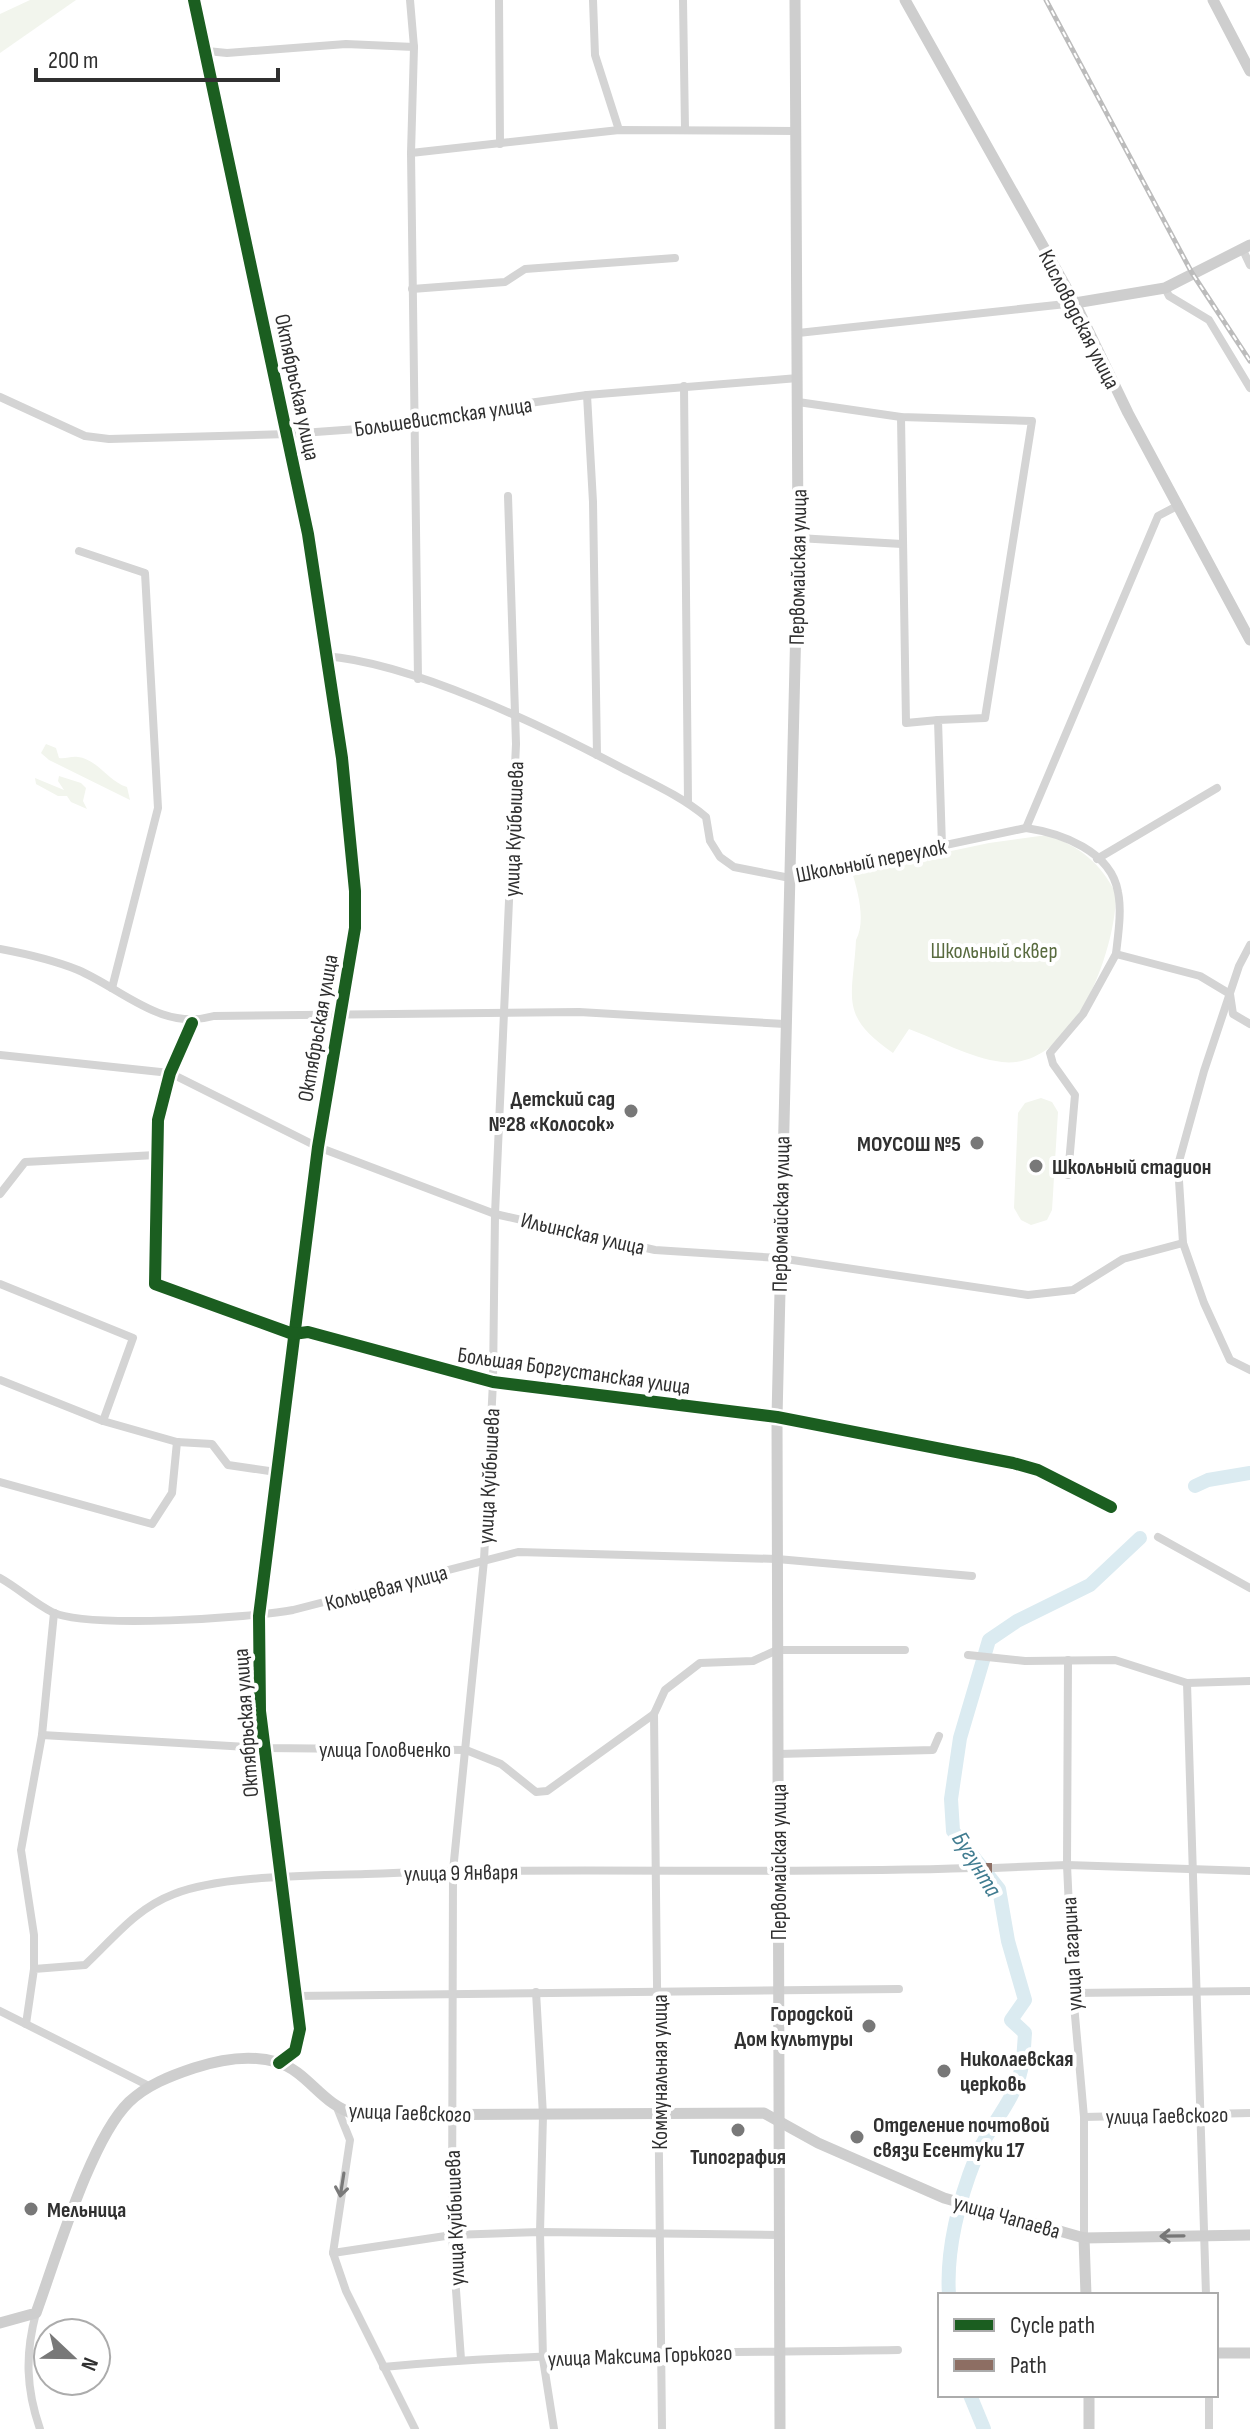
<svg xmlns="http://www.w3.org/2000/svg" width="1250" height="2429" viewBox="0 0 1250 2429" font-family="'Sofia Sans Condensed',sans-serif">
<rect width="100%" height="100%" fill="#fff"/>
<!-- green -->
<g fill="#f2f5ed">
<polygon points="30,0 76,0 0,53 0,14"/>
<path d="M 46,744 L 56,748 L 59,758 C 66,759 71,756 78,757 C 97,759 109,782 127,787 L 130,800 L 49,760 L 41,753 Z"/>
<polygon points="59,776 81,783 86,788 83,801 87,809 71,802 67,796 58,796 36,784 35,778 64,790 58,781"/>
<path d="M 1047,835 C 1079,846 1101,863 1116,894 C 1116,949 1074,1070 1002,1062 C 970,1058 939,1040 909,1029 L 893,1053 C 838,1015 853,998 856,940 C 866,921 858,892 852,872 L 989,843 Z"/>
<polygon points="1041,1098 1052,1102 1058,1112 1052,1210 1047,1220 1031,1225 1021,1220 1014,1208 1018,1113 1025,1103"/>
</g>
<g fill="none" stroke-linecap="round" stroke-linejoin="round">
<!-- river -->
<g stroke="#dbebf1" stroke-width="14">
<polyline points="1195,1486 1208,1480 1250,1473"/>
<path d="M 949,2295 C 946,2250 959,2199 976,2157 C 988,2127 1014,2102 1021,2070 C 1024,2058 1024,2045 1025,2033 L 1011,2020 L 1025,2000 L 1008,1941 L 999,1889 L 953,1831 L 951,1799 L 960,1738 L 989,1640 L 1017,1621 L 1090,1585 L 1140,1538"/>
<polyline points="970,2395 984,2429"/>
</g>
<!-- street -->
<g stroke="#d4d4d4" stroke-width="8">
<polyline points="194,0 308,534 342,758 355,891 355,928 318,1147 259,1616 260,1711 300,2029 295,2051 279,2063"/>
<polyline points="410,0 414,47 411,153 418,679"/>
<polyline points="499,0 500,144"/>
<polyline points="593,0 595,55 619,130"/>
<polyline points="683,0 685,129"/>
<polyline points="207,51 227,53 346,44 414,47"/>
<polyline points="411,153 619,130 796,131"/>
<polyline points="1242,248 1250,265"/>
<polyline points="1165,288 1169,296 1209,320 1250,388"/>
<polyline points="412,289 505,282 525,269 675,258"/>
<polyline points="798,333 1075,303"/>
<polyline points="684,386 688,802"/>
<polyline points="587,395 593,502 597,755"/>
<polyline points="0,397 85,436 109,439 288,434 413,425 485,409 587,395 798,378"/>
<polyline points="798,402 901,417 1032,421 985,718 938,720 942,846"/>
<polyline points="901,417 906,723 938,720"/>
<polyline points="798,538 902,544"/>
<polyline points="79,551 145,573 158,808 112,988"/>
<path d="M 325,656 C 413,663 543,726 622,768 C 651,783 681,796 706,817 L 710,841 L 720,857 L 734,867 L 790,878 L 1026,828 L 1158,516 L 1179,505"/>
<path d="M 1026,828 C 1061,833 1111,851 1118,892 C 1122,911 1118,935 1116,954"/>
<polyline points="1097,859 1217,788"/>
<polyline points="1250,945 1239,966 1204,1071 1178,1165 1183,1243 1204,1303 1230,1360 1250,1370"/>
<path d="M 0,949 C 27,954 53,960 78,970 C 124,990 161,1031 214,1016 L 579,1012 L 785,1024"/>
<polyline points="192,1023 170,1073 158,1120 155,1284 293,1334 308,1332 493,1382 777,1417 1013,1463 1038,1470 1111,1507"/>
<polyline points="0,1055 170,1073 318,1147 495,1214 655,1250 779,1258 1028,1295 1073,1290 1123,1259 1183,1243"/>
<polyline points="1068,1175 1075,1095 1053,1064 1050,1053 1083,1014 1116,954 1200,976 1230,994 1233,1014 1250,1024"/>
<polyline points="0,1194 25,1162 156,1155"/>
<polyline points="0,1284 133,1338 103,1421"/>
<polyline points="0,1380 103,1421 177,1442 212,1444 228,1465 276,1472"/>
<polyline points="0,1482 152,1524 172,1493 177,1442"/>
<polyline points="1158,1537 1250,1588"/>
<path d="M 0,1578 C 18,1588 34,1603 52,1612 C 87,1629 251,1618 293,1610 L 518,1552 L 777,1559 L 972,1576"/>
<polyline points="968,1655 1025,1661 1115,1660 1187,1683 1250,1681"/>
<polyline points="1068,1660 1067,1865 1073,1993 1084,2117 1084,2238"/>
<polyline points="1187,1683 1206,2295"/>
<polyline points="654,1714 662,2429"/>
<polyline points="42,1735 264,1748 466,1750 501,1764 536,1792 547,1791 654,1714 665,1690 700,1663 753,1661 777,1650 905,1650"/>
<polyline points="778,1754 933,1750 939,1736"/>
<polyline points="994,1868 1067,1865 1250,1871"/>
<polyline points="34,1969 34,1935 21,1850 42,1735 54,1613"/>
<polyline points="536,1992 543,2115 540,2232 543,2359 554,2429"/>
<polyline points="1073,1993 1250,1991"/>
<polyline points="295,1996 899,1989"/>
<polyline points="0,2011 149,2086"/>
<path d="M 26,2024 L 34,1969 L 85,1965 C 114,1938 135,1909 174,1894 C 220,1875 314,1876 366,1874 C 568,1866 770,1875 972,1868"/>
<polyline points="338,2110 350,2140 333,2253 346,2291 415,2429"/>
<polyline points="1084,2117 1250,2113"/>
<polyline points="333,2253 452,2235 540,2232 779,2235"/>
<path d="M 36,2313 C 25,2354 26,2389 40,2429"/>
<polyline points="461,2359 452,2235 453,1871 484,1560 493,1382 495,1214 516,744 508,496"/>
<path d="M 383,2367 C 554,2351 726,2353 898,2350"/>
<polyline points="1209,2429 1209,2395"/>
</g>
<!-- secondary -->
<g stroke="#cecece" stroke-width="11">
<polyline points="905,0 1075,303 1128,413 1250,640"/>
<polyline points="1213,0 1250,71"/>
<polyline points="1075,303 1165,288 1250,245"/>
<polyline points="1084,2238 1086,2295"/>
<path d="M 0,2323 L 36,2313 C 56,2259 90,2140 129,2102 C 147,2085 170,2076 194,2068 C 221,2059 249,2054 277,2062 C 309,2072 321,2105 357,2115 L 764,2113 L 818,2143 L 944,2198 L 1084,2238 L 1250,2235"/>
<polyline points="1216,2353 1250,2353"/>
<polyline points="1089,2395 1089,2429"/>
<polyline points="780,2429 777,1417 798,538 795,0"/>
</g>
<!-- rail casing -->
<g stroke="#bcbcbc" stroke-width="5">
<polyline id="rail" points="1046,0 1192,273 1250,361"/>
</g>
<!-- rail -->
<use href="#rail" stroke="#fff" stroke-width="2" stroke-dasharray="6" stroke-linecap="butt"/>
<!-- quiet -->
<polyline stroke="#8d6e63" stroke-width="10" stroke-dasharray="20 10" stroke-linecap="butt" points="972,1868 994,1868"/>
<!-- cycleway casing -->
<g stroke="#fff" stroke-width="17">
<g id="cycleway">
<polyline points="194,0 308,534 342,758 355,891 355,928 318,1147 259,1616 260,1711 300,2029 295,2051 279,2063"/>
<polyline points="192,1023 170,1073 158,1120 155,1284 293,1334 308,1332 493,1382 777,1417 1013,1463 1038,1470 1111,1507"/>
</g>
</g>
<!-- cycleway -->
<use href="#cycleway" stroke="#1b5e20" stroke-width="12"/>
</g>
<!-- one-way arrows -->
<defs><path id="oneway-shaft" d="M-6 0H5M1.5-3L5.5 0L1.5 3" fill="none" stroke-width="1.6" stroke-linecap="round" stroke-linejoin="round" transform="scale(2)"/></defs>
<use stroke="#7a7a7a" href="#oneway-shaft" transform="translate(342 2185) rotate(99)"/>
<use stroke="#777" href="#oneway-shaft" transform="translate(1172 2236) rotate(179)"/>
<!-- markers -->
<g fill="#787878" stroke="#fff" stroke-width="3">
<circle cx="631" cy="1111" r="8"/>
<circle cx="977" cy="1143" r="8"/>
<circle cx="1036" cy="1166" r="8"/>
<circle cx="869" cy="2026" r="8"/>
<circle cx="944" cy="2071" r="8"/>
<circle cx="738" cy="2130" r="8"/>
<circle cx="857" cy="2137" r="8"/>
<circle cx="31" cy="2209" r="8"/>
</g>
<g text-anchor="middle" stroke-width="8" stroke-linejoin="round" paint-order="stroke">
<!-- street labels -->
<g font-size="22" fill="#303030" stroke="#fff">
<text transform="translate(1080 319) rotate(63)" y="8">Кисловодская улица</text>
<text transform="translate(298 387) rotate(78)" y="8">Октябрьская улица</text>
<text transform="translate(443 416) rotate(-8)" y="8">Большевистская улица</text>
<text transform="translate(797 567) rotate(-89)" y="8">Первомайская улица</text>
<text transform="translate(513 829) rotate(-88)" y="8">улица Куйбышева</text>
<text transform="translate(871 860) rotate(-11)" y="8">Школьный переулок</text>
<text transform="translate(317 1028) rotate(-80)" y="8">Октябрьская улица</text>
<text transform="translate(780 1214) rotate(-89)" y="8">Первомайская улица</text>
<text transform="translate(583 1233) rotate(13)" y="8">Ильинская улица</text>
<text transform="translate(574 1370) rotate(8)" y="8">Большая Боргустанская улица</text>
<text transform="translate(488 1476) rotate(-87)" y="8">улица Куйбышева</text>
<text transform="translate(386 1587) rotate(-15)" y="8">Кольцевая улица</text>
<text transform="translate(245 1723) rotate(-94)" y="8">Октябрьская улица</text>
<text x="385" y="1757">улица Головченко</text>
<text transform="translate(778 1862) rotate(-90)" y="8">Первомайская улица</text>
<text transform="translate(461 1872) rotate(-1)" y="8">улица 9 Января</text>
<text transform="translate(1071 1954) rotate(-93)" y="8">улица Гагарина</text>
<text transform="translate(659 2072) rotate(-90)" y="8">Коммунальная улица</text>
<text transform="translate(410 2112) rotate(2)" y="8">улица Гаевского</text>
<text transform="translate(1167 2115) rotate(-1)" y="8">улица Гаевского</text>
<text transform="translate(1007 2216) rotate(16)" y="8">улица Чапаева</text>
<text transform="translate(454 2218) rotate(-92)" y="8">улица Куйбышева</text>
<text transform="translate(640 2355) rotate(-2)" y="8">улица Максима Горького</text>
</g>
<!-- park labels -->
<g font-size="22" fill="#596b3f" stroke="#fff">
<text x="994" y="958">Школьный сквер</text>
</g>
<!-- poi labels -->
<g font-size="22" font-weight="bold" fill="#303030" stroke="#fff" text-anchor="start">
<text x="615" y="1106" text-anchor="end">Детский сад<tspan x="615" dy="25">№28 «Колосок»</tspan></text>
<text x="961" y="1151" text-anchor="end">МОУСОШ №5</text>
<text x="1052" y="1174">Школьный стадион</text>
<text x="853" y="2021" text-anchor="end">Городской<tspan x="853" dy="25">Дом культуры</tspan></text>
<text x="960" y="2066">Николаевская<tspan x="960" dy="25">церковь</tspan></text>
<text x="873" y="2132">Отделение почтовой<tspan x="873" dy="25">связи Есентуки 17</tspan></text>
<text x="738" y="2164" text-anchor="middle">Типография</text>
<text x="47" y="2217">Мельница</text>
</g>
<!-- water labels -->
<g font-size="24" font-style="italic" fill="#407c90" stroke="#fff">
<text transform="translate(977 1864) rotate(58)" y="8">Бугунта</text>
</g>
</g>
<!-- legend -->
<rect x="938" y="2293" width="280" height="104" fill="#ffffff" stroke="#acacac" stroke-width="2"/>
<rect x="954" y="2319" width="40" height="12" fill="#1b5e20" stroke="#acacac" stroke-width="2"/>
<text x="1010" y="2333" font-size="24" fill="#303030">Cycle path</text>
<rect x="954" y="2359" width="40" height="12" fill="#8d6e63" stroke="#acacac" stroke-width="2"/>
<text x="1010" y="2373" font-size="24" fill="#303030">Path</text>
<!-- north arrow -->
<g transform="translate(72 2357) rotate(112)"><circle r="38" fill="#ffffff" stroke="#acacac" stroke-width="2"/>
<path d="M0-6L14 30L0 20L-14 30Z" fill="#787878"/>
<text y="-12" font-size="22" font-weight="bold" text-anchor="middle" fill="#303030">N</text>
</g>
<!-- scale -->
<path d="M36 68v12h242v-12" fill="none" stroke="#303030" stroke-width="4"/>
<text x="48" y="68" font-size="24" fill="#303030" stroke="#ffffff" stroke-width="6" paint-order="stroke">200 m</text>
</svg>
